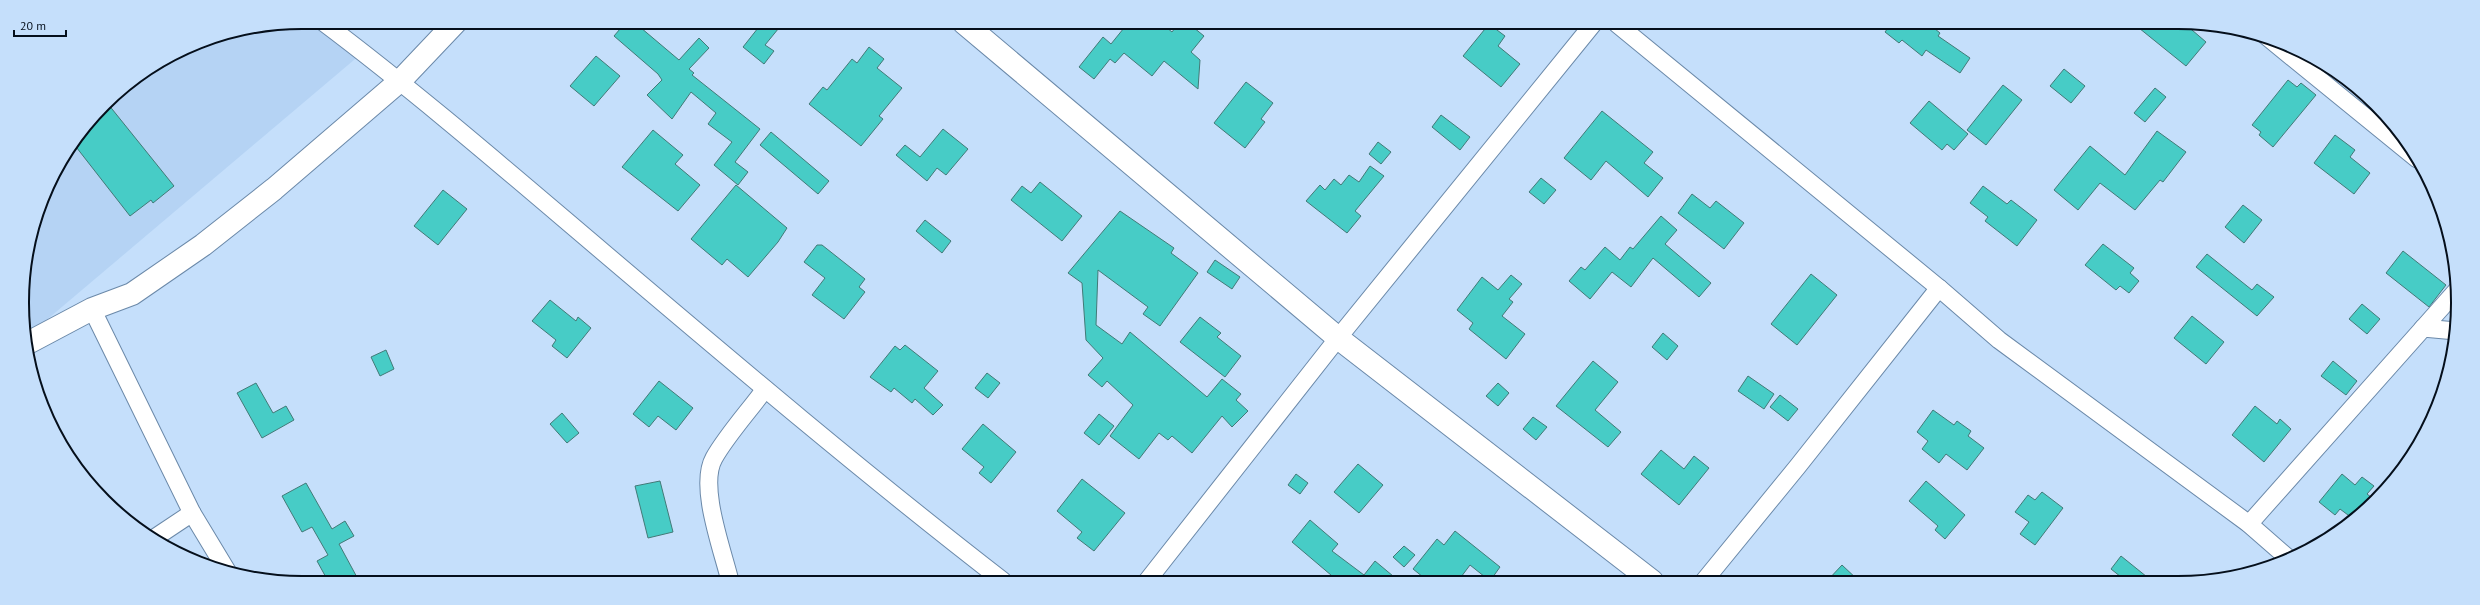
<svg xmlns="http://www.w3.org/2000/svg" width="2480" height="605" viewBox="0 0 2480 605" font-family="'PT Sans',sans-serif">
<rect width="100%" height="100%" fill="#c5dffb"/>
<!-- built -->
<polygon fill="#b5d3f4" points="302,22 316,22 361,54 24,339 23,284 32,230 51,178 80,132 117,92 195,43 248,27"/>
<!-- building -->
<g fill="#47ccc6" stroke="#427a77">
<polygon points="626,22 634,22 679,60 699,38 709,48 689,69 694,73 692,75 760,129 735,162 748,172 738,185 714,165 732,142 708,124 716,113 691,92 672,119 647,95 662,80 658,74 614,36"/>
<polygon points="762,23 783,23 765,45 774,51 764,64 743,47"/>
<polygon points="1128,23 1161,23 1172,32 1179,23 1188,23 1204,36 1191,52 1200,60 1198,89 1164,61 1152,76 1124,53 1115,63 1110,59 1094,79 1079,67 1103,37 1111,44"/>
<polygon points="1489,24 1505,36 1498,46 1520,64 1501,87 1463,56"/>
<polygon points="1891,24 1929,24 1940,33 1938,36 1970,58 1960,73 1926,50 1922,56 1902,40 1899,43 1885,32"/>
<polygon points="2134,24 2185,24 2206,42 2186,66"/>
<polygon points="869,47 884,59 877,68 902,88 879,116 883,119 861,146 809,104 823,87 827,90 852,59 857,63"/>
<polygon points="596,56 620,76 594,106 570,86"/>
<polygon points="2064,69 2085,86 2071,103 2050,86"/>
<polygon points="2288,80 2297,87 2301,83 2316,95 2273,147 2259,135 2261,132 2252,125"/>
<polygon points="1246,82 1273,103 1261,119 1265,122 1245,148 1214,123"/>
<polygon points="2003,85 2022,100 1986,145 1967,130"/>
<polygon points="2155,88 2166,97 2145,122 2134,113"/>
<polygon points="1929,101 1968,134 1954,150 1947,144 1942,150 1910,123"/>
<polygon points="108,104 174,186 153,203 151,200 130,216 73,143 80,132"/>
<polygon points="1602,111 1653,152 1644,163 1663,178 1648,197 1606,161 1591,180 1564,158"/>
<polygon points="1441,115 1470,137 1460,150 1432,127"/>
<polygon points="943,129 968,149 946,175 937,168 927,181 896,155 905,145 920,157"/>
<polygon points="653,130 683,155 675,164 700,185 678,211 622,167"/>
<polygon points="2157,131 2186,152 2163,182 2160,180 2135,210 2100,183 2078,210 2054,190 2090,146 2125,175"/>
<polygon points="771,132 829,181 818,194 760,145"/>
<polygon points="2335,135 2355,150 2350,157 2370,173 2354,194 2314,163"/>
<polygon points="1378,142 1391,152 1381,164 1369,154"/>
<polygon points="1370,166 1384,176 1355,211 1361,216 1347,233 1306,201 1320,185 1325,190 1334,179 1341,185 1349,175 1359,182"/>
<polygon points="1541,178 1556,190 1544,204 1529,192"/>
<polygon points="1040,182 1082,216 1062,241 1011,200 1022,186 1031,193"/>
<polygon points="736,185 787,228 778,242 748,277 727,259 722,265 691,239"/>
<polygon points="1983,186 2007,204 2011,200 2037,220 2017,246 1985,221 1988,217 1970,203"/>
<polygon points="443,190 467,209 438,245 414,226"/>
<polygon points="1692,194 1710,208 1716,201 1744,223 1724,249 1678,213"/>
<polygon points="2243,205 2262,220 2244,243 2225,227"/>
<polygon points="1120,211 1174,248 1171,253 1198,273 1160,326 1143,314 1148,307 1098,270 1096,325 1122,344 1130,332 1207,397 1222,379 1241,394 1236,400 1248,411 1232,427 1222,416 1192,453 1172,436 1168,440 1159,433 1139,459 1110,436 1133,405 1107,381 1102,387 1088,375 1103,358 1086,340 1082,283 1068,273"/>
<polygon points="1661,216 1677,230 1665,244 1711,283 1699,297 1653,258 1631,287 1612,272 1590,299 1569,281 1581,267 1585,270 1605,247 1620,260 1630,247 1633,249"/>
<polygon points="925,220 951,241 942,253 916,231"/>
<polygon points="2103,244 2134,268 2130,273 2139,281 2129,293 2120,286 2116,290 2085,265"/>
<polygon points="817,245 822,245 865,279 859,287 865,292 844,319 812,295 825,278 804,262"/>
<polygon points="2403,251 2446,285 2429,307 2386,273"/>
<polygon points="2207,254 2252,290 2257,284 2274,297 2257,316 2196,267"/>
<polygon points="1215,260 1240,277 1232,289 1207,272"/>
<polygon points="1811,274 1837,295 1797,345 1771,324"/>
<polygon points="1511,275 1522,284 1509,299 1513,302 1502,316 1525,334 1506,359 1469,329 1473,323 1457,310 1482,277 1498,290"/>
<polygon points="550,300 576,321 578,317 591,328 567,358 552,346 556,340 532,321"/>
<polygon points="2362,304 2380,319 2367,334 2349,319"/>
<polygon points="2192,316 2224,342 2206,364 2174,338"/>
<polygon points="1200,317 1221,333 1217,337 1241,356 1225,377 1180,342"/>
<polygon points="1663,333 1678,346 1667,360 1652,347"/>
<polygon points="905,345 938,371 924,388 943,405 933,415 915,399 912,403 894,388 891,392 870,377 895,346 900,350"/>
<polygon points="386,350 394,369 380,376 371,357"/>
<polygon points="1593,361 1618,382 1595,410 1621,432 1608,447 1556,406"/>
<polygon points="2333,361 2357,381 2346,395 2321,376"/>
<polygon points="987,373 1000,383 988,398 975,388"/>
<polygon points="1748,376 1774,394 1764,409 1738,391"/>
<polygon points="659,381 693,408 676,430 658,416 649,427 633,414"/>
<polygon points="256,383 273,413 286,406 294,420 262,438 237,393"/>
<polygon points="1498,383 1509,393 1498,406 1486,396"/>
<polygon points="1780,395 1798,409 1788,421 1770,407"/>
<polygon points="2255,406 2277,424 2280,419 2291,429 2264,462 2232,435"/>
<polygon points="1933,410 1954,425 1957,421 1971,431 1968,436 1984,448 1967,470 1946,454 1939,463 1922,449 1928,441 1917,432"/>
<polygon points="562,413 579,433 567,443 550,424"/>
<polygon points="1099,414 1114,426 1099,445 1084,433"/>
<polygon points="1533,417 1547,427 1536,440 1523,429"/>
<polygon points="983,424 1016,452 991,483 979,473 984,467 962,449"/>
<polygon points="1661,450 1684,469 1694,456 1709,468 1679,505 1641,474"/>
<polygon points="1358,464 1383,485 1359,513 1334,492"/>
<polygon points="1296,474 1308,483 1300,494 1288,485"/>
<polygon points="2342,474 2355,485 2362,477 2374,486 2367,494 2376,501 2352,518 2340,509 2335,515 2319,502"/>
<polygon points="1082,479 1125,513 1094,551 1077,538 1082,532 1057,511"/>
<polygon points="660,481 673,532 648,538 635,486"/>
<polygon points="1926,481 1965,515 1945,539 1935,530 1938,526 1909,501"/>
<polygon points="306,483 332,529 345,521 354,536 339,544 359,581 328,581 317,561 328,555 312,527 302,532 282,496"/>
<polygon points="2042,492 2063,508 2035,545 2020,534 2029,522 2015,512 2028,495 2035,500"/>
<polygon points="1310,520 1338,544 1332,551 1364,575 1375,561 1399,581 1338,581 1292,542"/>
<polygon points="1455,531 1500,567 1490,581 1470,565 1458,581 1428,581 1413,569 1437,539 1444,545"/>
<polygon points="1404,546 1415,555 1404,567 1393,557"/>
<polygon points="2121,556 2152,581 2126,581 2111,569"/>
<polygon points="1842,565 1859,581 1827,581"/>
</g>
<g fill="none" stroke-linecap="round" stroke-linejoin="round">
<!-- street casing -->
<g stroke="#6b89a9" stroke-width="19">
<g id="street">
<path d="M 323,22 C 420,95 511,174 603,252 C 735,364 866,475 1003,581"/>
<polyline points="1617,24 1939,288 1999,340 2249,524 2288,558"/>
<polyline points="2266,36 2417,159"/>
<polyline points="92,309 192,513 227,571"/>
<polyline points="2423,328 2456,331"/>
<polyline points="2249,524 2457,290"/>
<polyline points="153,539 192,513"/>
<path d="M 730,581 C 723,551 698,486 714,458 C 727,435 749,411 765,389"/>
<polyline points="1147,581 1338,338 1593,24"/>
<polyline points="1704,581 1798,466 1939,288"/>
</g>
</g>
<!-- secondary casing -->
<g stroke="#6b89a9" stroke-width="24">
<g id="secondary">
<polyline points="964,23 1338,338 1652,581"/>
<polyline points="26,344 92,309 132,294 203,245 274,189 401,80 456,22"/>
</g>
</g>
<!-- street -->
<use href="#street" stroke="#fff" stroke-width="17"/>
<!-- secondary -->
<use href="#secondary" stroke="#fff" stroke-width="22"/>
</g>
<!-- crop -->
<path d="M0 0H2480V605H0ZM302 29H2178A273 273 0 0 1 2451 302V303A273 273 0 0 1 2178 576H302A273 273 0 0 1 29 303V302A273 273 0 0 1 302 29Z" fill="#c5dffb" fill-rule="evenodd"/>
<path fill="none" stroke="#050f1b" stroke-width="2" d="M302 29H2178A273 273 0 0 1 2451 302V303A273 273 0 0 1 2178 576H302A273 273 0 0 1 29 303V302A273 273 0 0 1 302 29Z"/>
<!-- scale -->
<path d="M14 30v6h52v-6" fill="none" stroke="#050f1b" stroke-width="2"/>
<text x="20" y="30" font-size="12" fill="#050f1b" stroke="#c5dffb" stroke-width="3" paint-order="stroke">20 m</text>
</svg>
